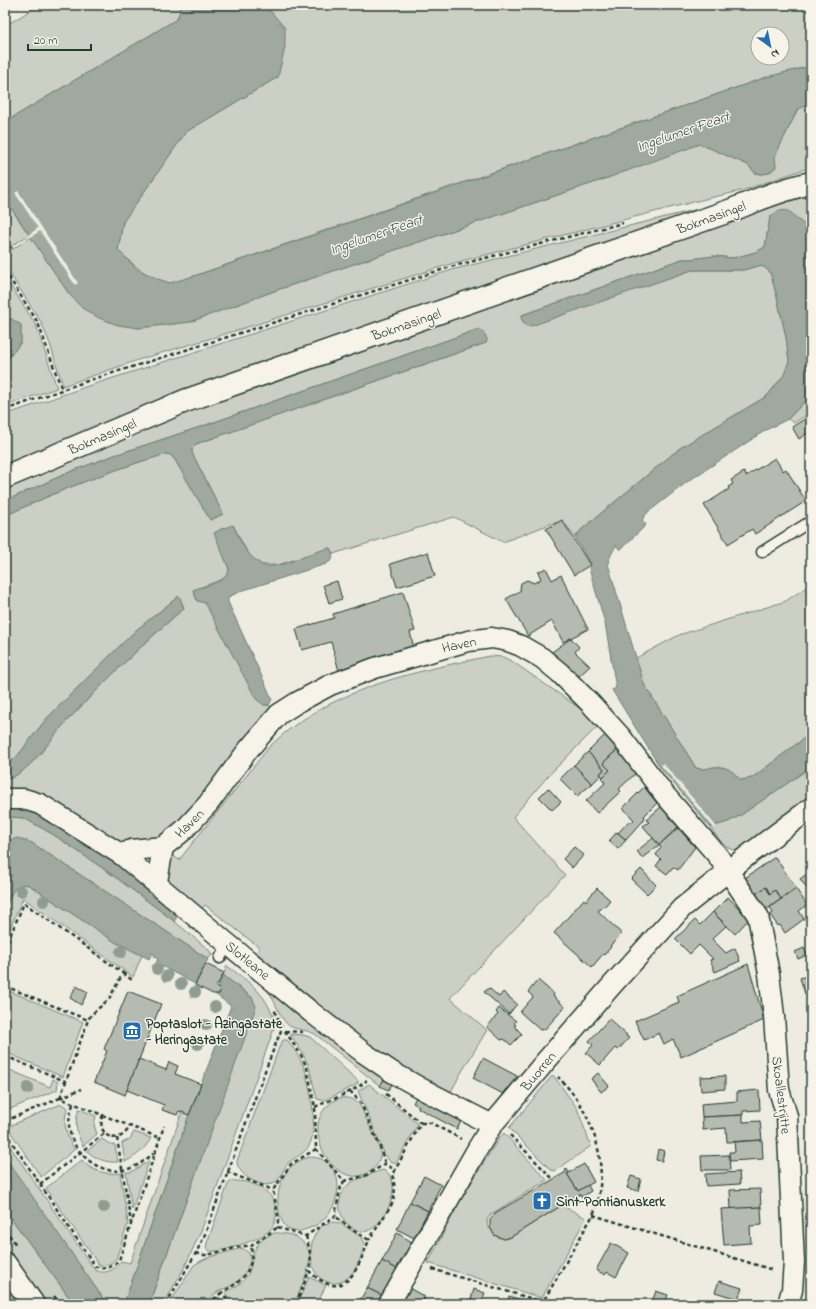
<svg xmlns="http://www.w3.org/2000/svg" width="816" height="1309" viewBox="0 0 816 1309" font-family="'Indie Flower',sans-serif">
<rect width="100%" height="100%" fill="#eeece1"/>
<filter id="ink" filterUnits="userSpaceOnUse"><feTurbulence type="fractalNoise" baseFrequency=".025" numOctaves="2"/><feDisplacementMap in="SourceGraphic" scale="8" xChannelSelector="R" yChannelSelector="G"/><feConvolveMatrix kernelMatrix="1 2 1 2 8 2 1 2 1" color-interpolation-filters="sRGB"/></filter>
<g filter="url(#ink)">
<!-- green -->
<g fill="#cccfc4" stroke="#76867c" fill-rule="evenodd">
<polygon points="39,5 182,5 177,19 5,122 5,26"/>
<path d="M 265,5 L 811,5 L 811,66 L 767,77 L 194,276 C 187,278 177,283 170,283 C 153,283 129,261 118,250 L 123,222 L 186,132 L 278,77 L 274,16 ZM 758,34 L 782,34 L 782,58 L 758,58 Z"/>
<polygon points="811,104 811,167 805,169 741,191 709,198 454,263 212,338 141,359 63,386 50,344 41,322 7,269 9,268 5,262 5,254 31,237 69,294 138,328 190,322 277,290 602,180 700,143 748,165 755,173 762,174 769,173 775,167 775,156 798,109"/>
<path d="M 811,192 L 811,231 L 770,217 L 765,247 L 756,252 L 733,258 L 714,256 L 690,259 L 682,259 L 522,315 L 661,280 L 692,270 L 743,270 L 758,266 L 764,267 L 770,272 L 777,297 L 786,337 L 789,361 L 784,375 L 767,396 L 680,448 L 582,529 L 575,537 L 567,526 L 561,522 L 553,523 L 503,542 L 454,517 L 333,554 L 330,548 L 278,565 L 262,565 L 251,557 L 244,546 L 233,525 L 225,558 L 229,569 L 228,574 L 223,579 L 193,590 L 201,601 L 205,602 L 264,705 L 269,705 L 273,714 L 218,782 L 164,840 L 128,845 L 112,841 L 5,785 L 5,780 C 29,774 50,740 66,722 C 79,708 93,695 106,681 C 131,656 157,632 184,608 L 179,596 L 135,631 L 47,718 L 19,754 L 13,760 L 5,763 L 5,516 C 57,491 111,470 166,454 L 171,455 L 175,460 L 211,520 L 223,514 L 192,453 L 192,448 L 196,444 L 486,343 L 487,340 L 479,329 L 206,425 L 112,456 L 72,471 L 5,501 L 5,488 L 190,410 L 761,204 Z"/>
<polygon points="5,199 29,235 5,250"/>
<polygon points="722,203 182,389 5,467 5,415 88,386 455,269"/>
<polygon points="5,277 36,325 57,388 5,406 5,363 21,342 21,325 5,315"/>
<polygon points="811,395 811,414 808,414 794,423 788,419"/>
<path d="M 811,584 L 811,733 L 752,778 L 741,780 C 735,774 729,767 719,767 C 710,766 708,771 696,768 L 644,684 L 636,658 L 679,635 L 786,601 Z"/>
<path d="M 490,656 L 503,657 L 513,662 L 601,723 L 548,776 L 513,817 L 565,875 L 450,998 L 487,1030 L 461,1073 L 448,1097 L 413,1080 L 253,957 L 260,948 L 205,905 L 198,914 L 163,877 L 168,852 L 179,860 L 270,746 C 329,689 412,672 490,656 Z"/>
<path d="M 811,767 L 811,798 L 743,849 C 727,855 719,838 710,827 L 728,822 L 741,815 Z"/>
<polygon points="11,817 24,818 54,835 114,876 174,921 209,950 212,955 208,959 32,843 10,840 5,847 5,819"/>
<path d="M 23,884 L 29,885 L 115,942 L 142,955 L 133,977 L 23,898 L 5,940 C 5,922 2,891 23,884 Z"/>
<path d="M 234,958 L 387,1074 L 380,1086 L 315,1034 C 306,1029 293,1030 287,1024 C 279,1016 276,1003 270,994 C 260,980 244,971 230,960 Z"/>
<path d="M 227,966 C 245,979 262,990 271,1011 C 274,1016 276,1020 275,1026 L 201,1231 L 185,1266 L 164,1304 L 149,1304 L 189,1193 L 253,998 L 223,975 Z"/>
<polygon points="7,990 83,1022 63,1077 5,1052 5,994"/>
<polygon points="290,1034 303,1035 310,1037 358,1081 358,1083 352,1087 325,1100 321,1100 317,1099 309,1067 303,1054"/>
<path d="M 283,1040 L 287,1040 L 289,1042 C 296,1052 303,1062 306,1074 C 311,1092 318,1129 309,1146 C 304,1154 295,1157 288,1163 C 283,1169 281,1179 274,1183 C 262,1190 237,1175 237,1161 L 280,1045 Z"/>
<polygon points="5,1068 50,1087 53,1079 58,1082 57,1090 5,1111"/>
<polygon points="553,1075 577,1108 591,1146 555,1171 551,1170 509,1128"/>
<polygon points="369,1084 418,1124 396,1163 391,1163 384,1153 358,1091"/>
<path d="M 340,1098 C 351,1097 356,1099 362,1109 C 367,1122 377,1138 380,1151 C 381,1158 378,1165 372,1170 C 335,1199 290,1117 340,1098 Z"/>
<path d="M 61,1104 L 68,1108 C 62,1122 66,1138 75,1149 L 41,1177 L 7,1127 Z"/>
<path d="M 79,1109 L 96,1116 L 94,1125 L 97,1134 L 83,1146 C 76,1133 74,1122 79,1109 Z"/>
<path d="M 182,1112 L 189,1115 L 124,1304 L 107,1304 L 5,1160 L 5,1139 L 94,1269 C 104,1276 115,1270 121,1261 L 130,1263 Z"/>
<path d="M 134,1132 L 151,1138 C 145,1150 136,1156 125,1162 L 122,1143 L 130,1139 Z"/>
<path d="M 504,1133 L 547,1180 L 491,1214 L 487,1220 L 488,1228 L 490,1227 C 495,1238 499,1239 511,1237 L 562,1205 L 565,1207 L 586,1218 L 542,1298 L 428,1263 L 460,1201 L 499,1138 Z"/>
<path d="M 102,1139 L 110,1144 L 115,1145 L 118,1162 C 106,1163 96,1159 87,1151 Z"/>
<path d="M 310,1157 C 351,1158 344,1218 307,1229 C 301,1231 296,1233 290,1230 C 283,1226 281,1219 279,1212 C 274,1188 285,1162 310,1157 Z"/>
<path d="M 82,1160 C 90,1171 106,1175 120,1173 L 128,1223 L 116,1259 C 111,1263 106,1267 99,1265 L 46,1188 Z"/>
<polygon points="149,1161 132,1210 126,1172 131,1172"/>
<path d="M 383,1170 C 408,1179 382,1239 358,1231 C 338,1224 333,1197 349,1184 C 356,1179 371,1174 380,1171 Z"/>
<path d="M 232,1181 C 252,1180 276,1190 276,1213 C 276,1219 274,1226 270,1230 C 261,1238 248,1242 237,1246 C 229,1249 218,1252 210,1251 L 206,1248 L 207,1243 L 228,1184 Z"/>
<polygon points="5,1210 74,1304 45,1304 5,1247"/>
<path d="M 334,1222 L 342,1224 L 361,1237 L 364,1244 C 362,1260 351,1285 332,1283 C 326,1282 322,1280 318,1276 C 305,1261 309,1223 334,1222 Z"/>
<path d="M 274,1233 C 291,1232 310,1240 310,1259 C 309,1270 299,1294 294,1304 L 234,1304 L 226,1295 L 226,1292 C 235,1287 243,1283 248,1274 C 251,1268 251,1264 252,1258 C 254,1246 263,1237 274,1233 Z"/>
<path d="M 242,1248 L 249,1253 C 253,1264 243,1279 233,1285 C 228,1288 221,1289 216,1293 C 212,1296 209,1300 206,1304 L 169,1304 L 194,1265 C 209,1255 225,1253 242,1248 Z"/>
<polygon points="309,1277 326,1285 317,1304 297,1304"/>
<polygon points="5,1281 21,1304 5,1303"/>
</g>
<!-- water -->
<g fill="#9fa99f" stroke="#6c7e74">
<polygon points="182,5 265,5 285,28 285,47 278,77 186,132 123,222 118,250 137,269 158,279 170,283 194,276 311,236 767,77 811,66 811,104 798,109 775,156 776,167 769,173 762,174 755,173 748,165 700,144 602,180 277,290 190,322 138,328 118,325 99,318 82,308 69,294 5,199 5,122 177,19"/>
<path d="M 779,210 L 789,211 L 811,231 L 811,395 L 788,419 L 766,430 L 687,482 L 647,513 L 642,520 L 646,525 L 620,550 L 616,545 L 609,559 L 608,564 L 644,684 L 696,768 C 708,771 709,766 719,767 C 729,767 735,774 741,780 L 752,778 L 811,733 L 811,767 L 741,815 L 728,822 L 710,827 L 660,767 L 612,690 L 616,688 L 605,623 L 589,568 L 591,565 L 575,537 L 582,529 L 680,448 L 767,396 L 784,375 L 789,361 L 786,337 L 777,297 L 770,272 L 764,267 L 758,266 L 743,270 L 692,270 L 531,326 L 527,326 L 524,324 L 521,318 L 522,315 L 682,259 L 690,259 L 714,256 L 733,258 L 756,252 L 765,247 L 770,217 Z"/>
<polygon points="5,315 21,325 21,342 5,363"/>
<path d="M 479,329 L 485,334 L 487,340 L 486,343 L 196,444 L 192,448 L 192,453 L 223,514 L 210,520 L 175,460 L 171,455 L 166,454 C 111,470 57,491 5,516 L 5,501 L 72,471 L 112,456 L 206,425 Z"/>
<path d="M 233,525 C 238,535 243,549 252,557 C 254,559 259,563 262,565 C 279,571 312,551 330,548 L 333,554 L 332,560 L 326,564 L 244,590 L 228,597 L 228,602 L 272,699 L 269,705 L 264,705 L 256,699 L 205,603 L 197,601 L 193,590 C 204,586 227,583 229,569 L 214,533 L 221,529 Z"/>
<path d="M 179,596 L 184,608 C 157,632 131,655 106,681 C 92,695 79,708 66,722 C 49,741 29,774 5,780 L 5,763 L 13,760 L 19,754 L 47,718 L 135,631 Z"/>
<polygon points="5,806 27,807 75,833 145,884 179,914 174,921 114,876 54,835 24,818 11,817 5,819"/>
<path d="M 18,838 L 32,843 L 208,959 L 195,984 L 156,963 L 158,959 L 154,957 L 155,955 L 152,953 L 149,959 L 115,942 L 29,885 C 13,881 10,898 5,910 L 5,847 L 10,840 Z"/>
<polygon points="223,975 253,999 256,1007 149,1304 124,1304 189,1115 231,1006 215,994"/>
<polygon points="5,1157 107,1304 74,1304 5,1210"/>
</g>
<!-- pier -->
<g fill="#eeece1">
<polygon points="18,191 78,283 75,285 40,231 29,238 27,236 38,228 15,193"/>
<polygon points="663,763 716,826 715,828 714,828 661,765"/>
</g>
<!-- building -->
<g fill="#b5bbb0" stroke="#1f3d34">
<polygon points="806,418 811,425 811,431 799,439 792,427"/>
<polygon points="775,458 783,471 786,469 806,501 755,534 752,529 728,544 704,505 729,489 728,487 733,484 731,480 744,472 746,476"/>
<polygon points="562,520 590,565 574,575 546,529"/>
<polygon points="428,552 435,576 397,587 390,564"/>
<polygon points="546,568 552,580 561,575 588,629 563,642 552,621 528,636 506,599 521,590 520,589 521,583 527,580 534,583 541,579 538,572"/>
<polygon points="337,581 342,599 329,603 323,585"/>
<polygon points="403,592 415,631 410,632 414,648 339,671 331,642 302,650 296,629 334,618 333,614"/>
<polygon points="571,638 579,647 575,652 590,666 578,677 552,652"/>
<polygon points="605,735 618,749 603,763 610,770 603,777 600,774 604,769 588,752"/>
<polygon points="618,749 638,771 619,789 621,791 597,813 586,801 605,783 602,778 610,770 603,763"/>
<polygon points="588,752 604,769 600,774 601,775 592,784 574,765"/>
<polygon points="574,765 592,784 577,796 560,779"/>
<polygon points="644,787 657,803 644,816 645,817 643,821 626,840 618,833 629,821 631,823 634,820 623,808"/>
<polygon points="548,788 561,802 552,810 539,797"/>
<polygon points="661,807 678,827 659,845 643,826 649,822 646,820"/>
<polygon points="678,828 695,847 678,870 673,867 667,874 656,866 661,859 656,855 661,847 659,845"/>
<polygon points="617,832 626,840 618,849 609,841"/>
<polygon points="653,838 659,845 642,858 637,851"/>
<polygon points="574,847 584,855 572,868 563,859"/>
<polygon points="775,857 796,888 781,899 775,890 770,894 766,887 756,894 745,878"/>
<polygon points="641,869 656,885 647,894 631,879"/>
<polygon points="811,871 811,894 800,879"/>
<polygon points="766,887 770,894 775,890 781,899 766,910 756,894"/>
<polygon points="597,888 610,900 603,908 602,907 598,911 622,934 610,946 611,947 604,955 603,954 592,967 554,933 584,899 586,901"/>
<polygon points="796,889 807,905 799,911 804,919 785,933 780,925 778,926 770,915 773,913 770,907"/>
<polygon points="728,897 746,916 748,920 735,934 713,912"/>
<polygon points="713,912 726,926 712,939 726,953 735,948 740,961 715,972 710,960 713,959 699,945 690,954 675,939 695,920 700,925"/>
<polygon points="804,948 807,955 798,959 795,952"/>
<polygon points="206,964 224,973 216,987 219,989 220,991 219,994 213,994 195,985"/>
<polygon points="748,964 764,1020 681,1057 673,1039 664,1044 659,1033 644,1040 635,1021 679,1002 677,996"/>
<polygon points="811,975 811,992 805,994 800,978"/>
<polygon points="538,980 554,994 553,996 565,1007 545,1029 540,1030 520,1012 533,997 528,992"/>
<polygon points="76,986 88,992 81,1005 70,998"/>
<polygon points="489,988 499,997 503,992 517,1004 509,1014 484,992"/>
<polygon points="128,991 161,1004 125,1095 94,1082 107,1051 104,1049"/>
<polygon points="806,1007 811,1007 811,1033"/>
<polygon points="499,1008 516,1021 514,1023 516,1025 514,1026 522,1034 511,1045 504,1039 501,1040 487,1027 498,1014 496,1012"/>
<polygon points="609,1019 627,1035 626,1036 629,1038 618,1050 615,1048 600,1065 586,1053 593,1045 589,1041"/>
<polygon points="483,1058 517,1076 503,1094 473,1078"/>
<polygon points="139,1059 166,1070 169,1062 178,1066 175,1074 201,1084 189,1115 179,1111 177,1115 162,1110 164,1105 127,1090"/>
<polygon points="598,1073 609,1086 601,1092 591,1079"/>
<polygon points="387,1075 395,1080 388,1090 380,1086"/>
<polygon points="725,1076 725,1089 701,1091 700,1077"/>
<polygon points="759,1090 760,1110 743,1111 743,1115 702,1117 701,1104 737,1101 737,1092"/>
<polygon points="419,1092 464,1116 457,1129 418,1108 419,1106 413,1103"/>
<polygon points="743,1115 743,1122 760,1121 762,1140 727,1142 726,1128 703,1130 702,1117"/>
<polygon points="762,1140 763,1159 730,1161 729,1152 735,1152 734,1142"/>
<polygon points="658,1149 664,1151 662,1161 656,1160"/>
<polygon points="729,1155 730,1170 702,1170 701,1156"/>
<polygon points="584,1164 594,1182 578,1191 567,1174"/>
<polygon points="567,1169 569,1173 567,1174 578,1191 588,1185 591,1191 582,1197 580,1194 511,1237 504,1239 494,1235 490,1227 490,1220 495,1213 566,1172 565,1170"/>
<polygon points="739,1172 740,1184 706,1186 705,1174"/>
<polygon points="424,1176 441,1185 428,1211 410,1202"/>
<polygon points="631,1176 641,1179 638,1191 627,1188"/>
<polygon points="760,1189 761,1207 731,1209 730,1190"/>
<polygon points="410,1202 428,1211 414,1238 397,1229"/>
<polygon points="761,1207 762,1225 750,1226 751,1243 724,1245 721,1209"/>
<polygon points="397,1233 412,1242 397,1269 382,1261"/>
<polygon points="611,1243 629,1253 616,1277 607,1272 605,1275 596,1270"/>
<polygon points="382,1261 397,1269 383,1296 367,1288"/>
<polygon points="719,1281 742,1288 738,1299 715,1292"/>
<polygon points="367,1288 383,1296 379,1304 358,1304"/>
<polygon points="409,1288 425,1297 423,1299 429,1302 428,1304 400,1304"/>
<polygon points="474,1289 485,1293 481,1303 471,1299"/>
<polygon points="656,1291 668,1295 665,1303 653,1299"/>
<polygon points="509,1296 525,1301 524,1304 507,1304"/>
<polygon points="218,1297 226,1304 213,1304"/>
</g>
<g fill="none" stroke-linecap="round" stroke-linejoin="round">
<!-- lane casing -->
<g stroke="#1f3d34" stroke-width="13">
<g id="lane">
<polyline points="762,552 811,521"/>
<polyline points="220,958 228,944"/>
</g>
</g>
<!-- street casing -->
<g stroke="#1f3d34" stroke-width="23">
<g id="street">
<polyline points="5,799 24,799 40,804 122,855 228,944 311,1012 364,1053 392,1072 424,1090 492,1125"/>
<polyline points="122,855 131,850 163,847 184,830 208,804 248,750 279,714 298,702 330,685 375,668 468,641 492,638 508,641 521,646 542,658 560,673 591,704 621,737 665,795 718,856 758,916 769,974 774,1016 779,1090 787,1116 794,1262 792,1290 788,1304"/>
<polyline points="155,882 158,876 163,847"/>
<polyline points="389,1304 478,1148 492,1125 545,1062 613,984 682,908 747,856 811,808"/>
</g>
</g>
<!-- secondary casing -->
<g stroke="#1f3d34" stroke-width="25">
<g id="secondary">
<path d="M 5,477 L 185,401 L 732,210 C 758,199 783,189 811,183"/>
<polyline points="5,1264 33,1304"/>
</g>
</g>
<!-- path -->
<g stroke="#1f3d34" stroke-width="2.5" stroke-dasharray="4 3" stroke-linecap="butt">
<polyline points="5,252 12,247"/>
<polyline points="5,271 38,323 62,390"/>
<polyline points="5,410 87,381 454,266 623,223"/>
<polyline points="5,948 24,903 123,973 109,999 91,1015 88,1020"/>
<polyline points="123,973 132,980"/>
<polyline points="5,986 88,1020 60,1098"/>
<polyline points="285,1031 303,1032"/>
<polyline points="285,1031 301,1055 307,1068 315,1107 316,1149"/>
<polyline points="5,1056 65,1081"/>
<polyline points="350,1091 360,1102 363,1108 380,1147 385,1164"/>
<polyline points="386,1094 421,1123 395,1170"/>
<polyline points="60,1098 81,1089"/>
<path d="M 73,1104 C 71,1111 69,1117 69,1125 C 70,1152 101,1178 128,1169 C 138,1166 147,1159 154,1153"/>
<path d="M 315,1107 C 332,1099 352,1093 366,1081 L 365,1080"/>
<path d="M 103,1115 C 95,1136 119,1148 130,1126"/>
<polyline points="5,1121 60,1098 160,1138"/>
<polyline points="421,1123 431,1123 461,1139"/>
<path d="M 5,1132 L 95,1266 C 105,1271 112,1267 119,1260 L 164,1126"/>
<polyline points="510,1135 553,1179"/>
<polyline points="117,1138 131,1223"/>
<polygon points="316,1149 344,1181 340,1189 335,1216 306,1236 291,1232 278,1227 278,1215 273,1190 291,1164"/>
<polyline points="227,1172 273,1190"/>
<path d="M 344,1181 L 365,1176 L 385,1164 L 395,1170 L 392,1174 C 395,1185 396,1194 392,1204 L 369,1240"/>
<polyline points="40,1184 105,1133"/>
<polyline points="593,1215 773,1270"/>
<polyline points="5,1229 16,1245"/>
<path d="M 306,1236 C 309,1248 313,1259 309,1271 C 313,1275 318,1279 324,1282 C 350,1297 362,1257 369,1240 L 354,1231 L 335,1216"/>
<polyline points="196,1253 202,1255 207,1255 243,1246 251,1246 278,1227"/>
<path d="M 432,1269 L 543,1302 L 593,1215 C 608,1176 600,1136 578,1101 C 572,1092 565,1084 558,1077"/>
<polyline points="54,1296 60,1304"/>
<polyline points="166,1304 196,1253 204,1237 265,1071 282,1028 274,1009"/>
<polyline points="208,1304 221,1293"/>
<path d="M 232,1304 L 221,1293 C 241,1282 255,1271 251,1246"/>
<polyline points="296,1304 309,1271"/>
</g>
<!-- lane -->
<use href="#lane" stroke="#f7f3e8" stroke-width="10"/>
<!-- street -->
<use href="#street" stroke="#f7f3e8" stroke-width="20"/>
<!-- secondary -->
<use href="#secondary" stroke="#f7f3e8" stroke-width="22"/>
</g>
<!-- trees -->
<g fill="#8f9c92">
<circle cx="21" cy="891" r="6"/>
<circle cx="44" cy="901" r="6"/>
<circle cx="121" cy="952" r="6"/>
<circle cx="157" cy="969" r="6"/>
<circle cx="167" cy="976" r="6"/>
<circle cx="181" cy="984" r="6"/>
<circle cx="195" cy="992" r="6"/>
<circle cx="215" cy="1007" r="6"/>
<circle cx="206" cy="1025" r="6"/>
<circle cx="198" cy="1044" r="6"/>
<circle cx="28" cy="1088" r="6"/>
<circle cx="104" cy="1207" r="6"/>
</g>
</g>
<!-- icons -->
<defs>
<g id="museum-square" transform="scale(1)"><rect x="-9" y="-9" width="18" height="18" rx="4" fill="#1f6fb2" stroke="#f7f3e8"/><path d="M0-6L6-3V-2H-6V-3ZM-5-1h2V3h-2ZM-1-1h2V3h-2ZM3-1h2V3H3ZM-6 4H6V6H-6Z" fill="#fff"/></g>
<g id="church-square" transform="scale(1)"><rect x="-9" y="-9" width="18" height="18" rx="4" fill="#1f6fb2" stroke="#f7f3e8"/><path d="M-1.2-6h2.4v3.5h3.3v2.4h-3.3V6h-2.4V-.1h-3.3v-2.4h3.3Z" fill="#fff"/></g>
</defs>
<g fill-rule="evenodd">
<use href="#museum-square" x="132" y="1031"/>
<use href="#church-square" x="542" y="1201"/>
</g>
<g text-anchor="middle" stroke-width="3" stroke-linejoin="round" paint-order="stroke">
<!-- street labels -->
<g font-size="14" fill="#1f3d34" stroke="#f7f3e8">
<text transform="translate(711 217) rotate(-20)" y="5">Bokmasingel</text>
<text transform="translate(406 324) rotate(-19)" y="5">Bokmasingel</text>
<text transform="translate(102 436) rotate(-23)" y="5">Bokmasingel</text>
<text transform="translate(459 644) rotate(-12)" y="5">Haven</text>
<text transform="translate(189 823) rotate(-45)" y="5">Haven</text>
<text transform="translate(248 960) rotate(39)" y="5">Slotleane</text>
<text transform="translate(538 1071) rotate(-50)" y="5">Buorren</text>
<text transform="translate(782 1095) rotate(83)" y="5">Skoallestrjitte</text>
</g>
<!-- poi labels -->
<g font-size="14" font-weight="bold" fill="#1f3d34" stroke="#f7f3e8" text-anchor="start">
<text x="146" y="1028">Poptaslot - Azingastate<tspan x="146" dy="16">- Heringastate</tspan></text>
<text x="556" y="1206">Sint-Pontianuskerk</text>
</g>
<!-- water labels -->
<g font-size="15" font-style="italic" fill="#3f584f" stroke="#f7f3e8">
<text transform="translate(683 131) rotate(-19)" y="5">Ingelumer Feart</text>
<text transform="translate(376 234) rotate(-19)" y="5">Ingelumer Feart</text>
</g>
</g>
<!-- margin -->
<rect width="816" height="1309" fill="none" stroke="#f7f3e8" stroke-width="20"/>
<rect x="10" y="10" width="796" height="1289" fill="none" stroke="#1f3d34" stroke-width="1.5" filter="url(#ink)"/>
<!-- north arrow -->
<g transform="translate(770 46) rotate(147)"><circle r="19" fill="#f7f3e8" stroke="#a1aaa0"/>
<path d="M0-3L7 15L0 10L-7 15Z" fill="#1f6fb2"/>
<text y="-6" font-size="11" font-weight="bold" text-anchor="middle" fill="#1f3d34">N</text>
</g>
<!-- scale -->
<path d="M28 44v6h63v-6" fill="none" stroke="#1f3d34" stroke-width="2"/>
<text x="34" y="44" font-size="12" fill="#1f3d34" stroke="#f7f3e8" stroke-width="3" paint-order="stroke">20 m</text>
</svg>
